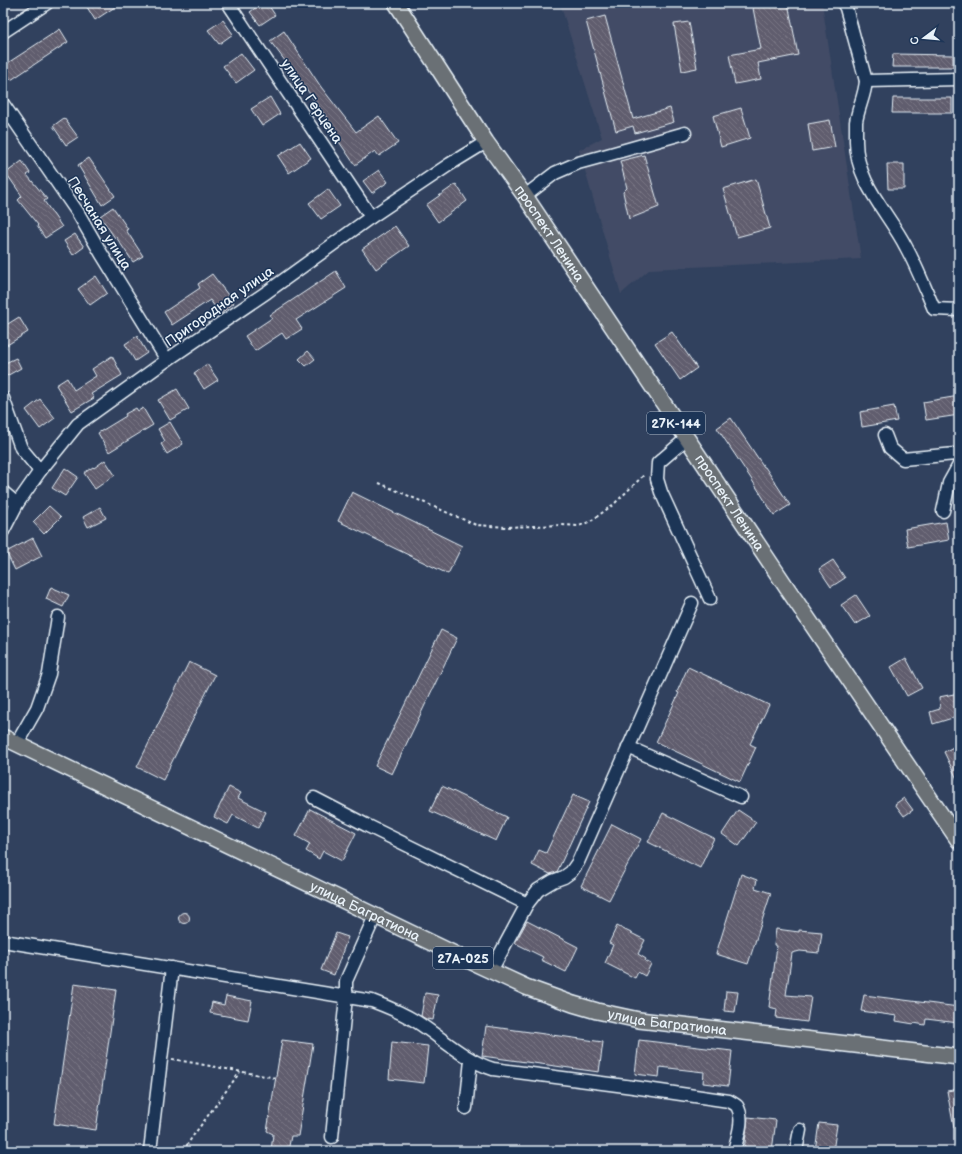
<svg xmlns="http://www.w3.org/2000/svg" width="962" height="1154" viewBox="0 0 962 1154" font-family="'Balsamiq Sans',sans-serif">
<defs>
<pattern id="building-back-hatch" width="6" height="6" patternUnits="userSpaceOnUse"><rect width="6" height="6" fill="#615d6e"/><path d="M-1 5l2 2M0 0l6 6M5-1l2 2" fill="none" stroke="#787583"/></pattern>
</defs>
<rect width="100%" height="100%" fill="#31415e"/>
<filter id="ink" filterUnits="userSpaceOnUse"><feTurbulence type="fractalNoise" baseFrequency=".025" numOctaves="2"/><feDisplacementMap in="SourceGraphic" scale="8" xChannelSelector="R" yChannelSelector="G"/><feConvolveMatrix kernelMatrix="1 2 1 2 8 2 1 2 1" color-interpolation-filters="sRGB"/></filter>
<g filter="url(#ink)">
<!-- built -->
<polygon fill="#424c66" points="560,3 822,3 861,259 650,269 621,294 579,150 602,138"/>
<!-- building -->
<g fill="url(#building-back-hatch)" stroke="#e8f1f8">
<polygon points="93,3 121,3 95,20 87,7"/>
<polygon points="262,3 267,3 275,15 260,25 250,12"/>
<polygon points="752,3 788,3 798,55 758,63 761,79 735,84 729,55 761,49"/>
<polygon points="605,16 633,119 670,108 674,122 635,133 633,126 616,131 586,21"/>
<polygon points="223,20 233,34 219,44 208,30"/>
<polygon points="689,22 697,68 682,71 674,24"/>
<polygon points="60,29 68,42 11,80 3,68 3,66"/>
<polygon points="284,31 321,87 356,132 379,116 398,143 379,156 375,151 355,165 333,133 331,135 324,125 329,121 300,80 295,84 285,69 289,66 270,41"/>
<polygon points="241,53 254,70 236,83 223,66"/>
<polygon points="893,54 953,55 953,67 892,67"/>
<polygon points="270,97 280,114 262,126 251,109"/>
<polygon points="893,98 952,98 952,113 892,113"/>
<polygon points="741,108 750,138 721,147 713,116"/>
<polygon points="64,118 78,137 66,145 53,126"/>
<polygon points="830,120 835,147 812,151 808,124"/>
<polygon points="300,142 311,158 289,173 278,156"/>
<polygon points="644,155 659,207 629,219 623,192 627,188 620,161"/>
<polygon points="89,158 115,196 102,205 78,165"/>
<polygon points="22,161 30,173 27,175 47,199 44,201 62,227 45,238 37,226 38,225 18,200 22,196 6,173"/>
<polygon points="887,164 904,164 904,189 888,189"/>
<polygon points="379,170 388,182 372,193 363,181"/>
<polygon points="756,179 770,228 737,237 723,189"/>
<polygon points="456,184 467,201 438,222 426,205"/>
<polygon points="328,189 340,206 321,219 309,203"/>
<polygon points="113,207 128,229 126,230 143,256 133,262 116,237 115,238 100,216"/>
<polygon points="395,226 409,246 376,269 362,249"/>
<polygon points="75,234 84,247 73,255 64,241"/>
<polygon points="336,271 346,288 296,320 302,329 286,339 282,333 255,351 245,336 272,318 270,315"/>
<polygon points="212,274 234,303 220,314 210,300 172,325 164,312 200,288 198,284"/>
<polygon points="96,276 107,293 90,305 78,289"/>
<polygon points="19,317 28,332 7,345 3,337 3,327"/>
<polygon points="672,332 697,368 680,380 655,343"/>
<polygon points="137,336 147,353 135,361 125,344"/>
<polygon points="308,351 315,359 306,366 299,359"/>
<polygon points="112,356 122,375 91,394 94,398 72,411 56,385 67,378 74,390 96,376 92,369"/>
<polygon points="16,358 21,368 3,378 3,364"/>
<polygon points="207,364 218,380 204,389 194,373"/>
<polygon points="177,389 189,409 170,420 158,400"/>
<polygon points="959,396 959,415 926,420 923,402"/>
<polygon points="40,399 55,418 40,429 26,410"/>
<polygon points="894,406 897,421 862,427 860,412"/>
<polygon points="136,408 138,411 143,408 153,425 109,452 98,433 126,416 125,414"/>
<polygon points="731,418 764,467 765,467 790,505 774,515 750,477 717,428"/>
<polygon points="170,422 183,444 167,454 161,444 165,441 158,429"/>
<polygon points="105,460 115,475 95,489 84,473 93,467 94,468"/>
<polygon points="65,468 78,477 65,496 52,488"/>
<polygon points="352,492 462,546 448,574 338,521"/>
<polygon points="49,506 61,517 44,534 33,522"/>
<polygon points="100,507 106,518 88,527 83,517"/>
<polygon points="946,522 949,540 908,547 905,529"/>
<polygon points="33,538 42,556 15,570 6,552"/>
<polygon points="833,560 845,578 831,587 819,569"/>
<polygon points="51,587 69,595 63,607 46,599"/>
<polygon points="856,595 870,616 855,625 841,605"/>
<polygon points="441,630 457,638 392,774 375,766"/>
<polygon points="906,658 922,688 907,696 891,667"/>
<polygon points="189,662 215,675 163,780 137,767"/>
<polygon points="688,667 769,705 750,744 756,747 740,782 656,742 679,693 677,692"/>
<polygon points="959,693 959,716 933,724 930,712 940,709 939,697"/>
<polygon points="959,744 959,783 944,752"/>
<polygon points="442,786 507,817 496,841 430,811"/>
<polygon points="229,787 241,793 238,798 266,812 258,828 233,815 228,824 214,817"/>
<polygon points="573,795 589,802 557,872 550,874 532,865 539,850 546,853"/>
<polygon points="904,798 913,810 904,816 895,804"/>
<polygon points="310,809 356,833 342,861 323,851 319,859 306,851 310,844 296,836"/>
<polygon points="738,810 756,822 739,846 722,834"/>
<polygon points="663,813 714,838 700,868 648,842"/>
<polygon points="612,824 641,839 609,900 581,886"/>
<polygon points="741,874 757,880 755,888 771,893 748,964 716,954"/>
<circle cx="184" cy="918" r="5.5"/>
<polygon points="527,921 578,947 566,972 541,960 543,957 515,943"/>
<polygon points="617,926 645,940 638,954 646,959 645,961 651,964 645,976 638,972 635,978 605,963 613,945 609,943"/>
<polygon points="776,929 799,932 799,930 822,932 819,953 800,951 792,953 786,995 811,997 807,1022 776,1018 777,1009 769,1007 777,946 774,945"/>
<polygon points="336,933 348,937 334,975 321,970"/>
<polygon points="74,984 116,990 96,1130 54,1124"/>
<polygon points="726,991 738,992 735,1012 724,1011"/>
<polygon points="425,993 438,995 433,1020 426,1019 421,1016"/>
<polygon points="864,995 959,1007 959,1023 926,1019 925,1025 914,1023 914,1024 896,1021 897,1016 861,1011"/>
<polygon points="226,996 252,1001 248,1020 210,1013 212,1002 224,1005"/>
<polygon points="486,1026 603,1042 599,1072 482,1056"/>
<polygon points="282,1040 313,1044 298,1136 291,1136 288,1151 271,1151 273,1134 267,1131"/>
<polygon points="639,1040 732,1051 728,1086 703,1083 704,1072 660,1067 659,1077 635,1074"/>
<polygon points="392,1042 428,1046 424,1083 389,1079"/>
<polygon points="959,1089 959,1128 954,1128 947,1091"/>
<polygon points="748,1117 776,1120 772,1151 744,1151"/>
<polygon points="819,1123 837,1125 833,1151 815,1151"/>
</g>
<g fill="none" stroke-linecap="round" stroke-linejoin="round">
<!-- minor casing -->
<g stroke="#e8f1f8" stroke-width="15">
<g id="minor">
<polyline points="228,3 371,217"/>
<path d="M 843,3 L 846,8 L 866,81 C 865,95 858,108 856,122 C 856,128 856,135 856,141 C 856,183 888,212 906,247 C 917,267 925,288 934,309 L 959,310"/>
<polyline points="3,32 47,3"/>
<polyline points="866,81 959,79"/>
<polyline points="3,104 78,213 101,253 167,360"/>
<polyline points="525,196 555,173 578,163 600,157 685,133"/>
<polyline points="3,398 21,448 40,471"/>
<polyline points="885,435 890,448 903,459 955,454 959,457"/>
<polyline points="687,438 658,463 657,479 661,492 710,599"/>
<polyline points="3,492 17,504"/>
<polyline points="943,511 949,483 959,465"/>
<polyline points="3,531 17,504 40,471 78,424 167,360 267,292 371,217 450,164 486,142"/>
<polyline points="17,743 37,708 49,674 58,617"/>
<polyline points="628,747 741,797"/>
<polyline points="314,798 368,826 527,904"/>
<path d="M 3,941 L 372,1001 C 388,1007 403,1013 417,1022 C 442,1038 464,1060 493,1069 L 633,1087 L 729,1101 C 731,1102 735,1104 737,1106 C 745,1119 737,1138 734,1151"/>
<polyline points="491,971 527,904 538,890 553,881 564,877 571,872 578,862 692,603"/>
<polyline points="466,1108 471,1060"/>
<polyline points="332,1137 346,997 346,981 375,916"/>
<polyline points="150,1151 172,968"/>
<polyline points="796,1151 800,1130"/>
</g>
</g>
<!-- major casing -->
<g stroke="#e8f1f8" stroke-width="18">
<g id="major">
<path id="s1" d="M 396,3 L 486,142 L 525,196 L 787,588 L 959,841"/>
<path id="s2" d="M 3,737 L 461,957 L 526,987 L 573,1004 L 597,1011 L 639,1020 L 959,1057"/>
</g>
</g>
<!-- path -->
<g stroke="#e8f1f8" stroke-width="2" stroke-dasharray="3 3" stroke-linecap="butt">
<polyline points="379,483 476,525 506,527 562,525 579,526 591,521 614,504 645,474"/>
<polyline points="172,1059 276,1078"/>
<polyline points="183,1151 193,1136 240,1072"/>
</g>
<!-- minor -->
<use href="#minor" stroke="#1d3557" stroke-width="12"/>
<!-- major -->
<use href="#major" stroke="#6a7074" stroke-width="15"/>
</g>
</g>
<g text-anchor="middle" stroke-width="3" stroke-linejoin="round" paint-order="stroke">
<!-- shield labels -->
<g fill="#1d3557" stroke="#abb9c8" stroke-width="1">
<rect x="647" y="412" width="58" height="22" rx="3"/>
<rect x="433" y="947" width="60" height="22" rx="3"/>
</g>
<g font-size="13" font-weight="bold" fill="#e8f1f8">
<text x="676" y="428">27К-144</text>
<text x="463" y="963">27А-025</text>
</g>
<!-- street labels -->
<g font-size="14" fill="#e8f1f8" stroke="#1d3557">
<text transform="translate(312 101) rotate(56)" y="5">улица Герцена</text>
<text transform="translate(100 223) rotate(58)" y="5">Песчаная улица</text>
<text dy="5" stroke="none"><textPath href="#s1" startOffset="277">проспект Ленина</textPath></text>
<text transform="translate(219 306) rotate(-35)" y="5">Пригородная улица</text>
<text dy="5" stroke="none"><textPath href="#s1" startOffset="601">проспект Ленина</textPath></text>
<text dy="5" stroke="none"><textPath href="#s2" startOffset="402">улица Багратиона</textPath></text>
<text dy="5" stroke="none"><textPath href="#s2" startOffset="726">улица Багратиона</textPath></text>
</g>
</g>
<!-- margin -->
<rect width="962" height="1154" fill="none" stroke="#1d3557" stroke-width="16"/>
<rect x="8" y="8" width="946" height="1138" fill="none" stroke="#e8f1f8" stroke-width="1.5" filter="url(#ink)"/>
<!-- north arrow -->
<g transform="translate(924 38) rotate(254)" stroke="#1d3557" stroke-width="3" paint-order="stroke">
<path d="M0-3L7 15L0 10L-7 15Z" fill="#e8f1f8"/>
<text y="-6" font-size="11" font-weight="bold" text-anchor="middle" fill="#e8f1f8">С</text>
</g>
</svg>
